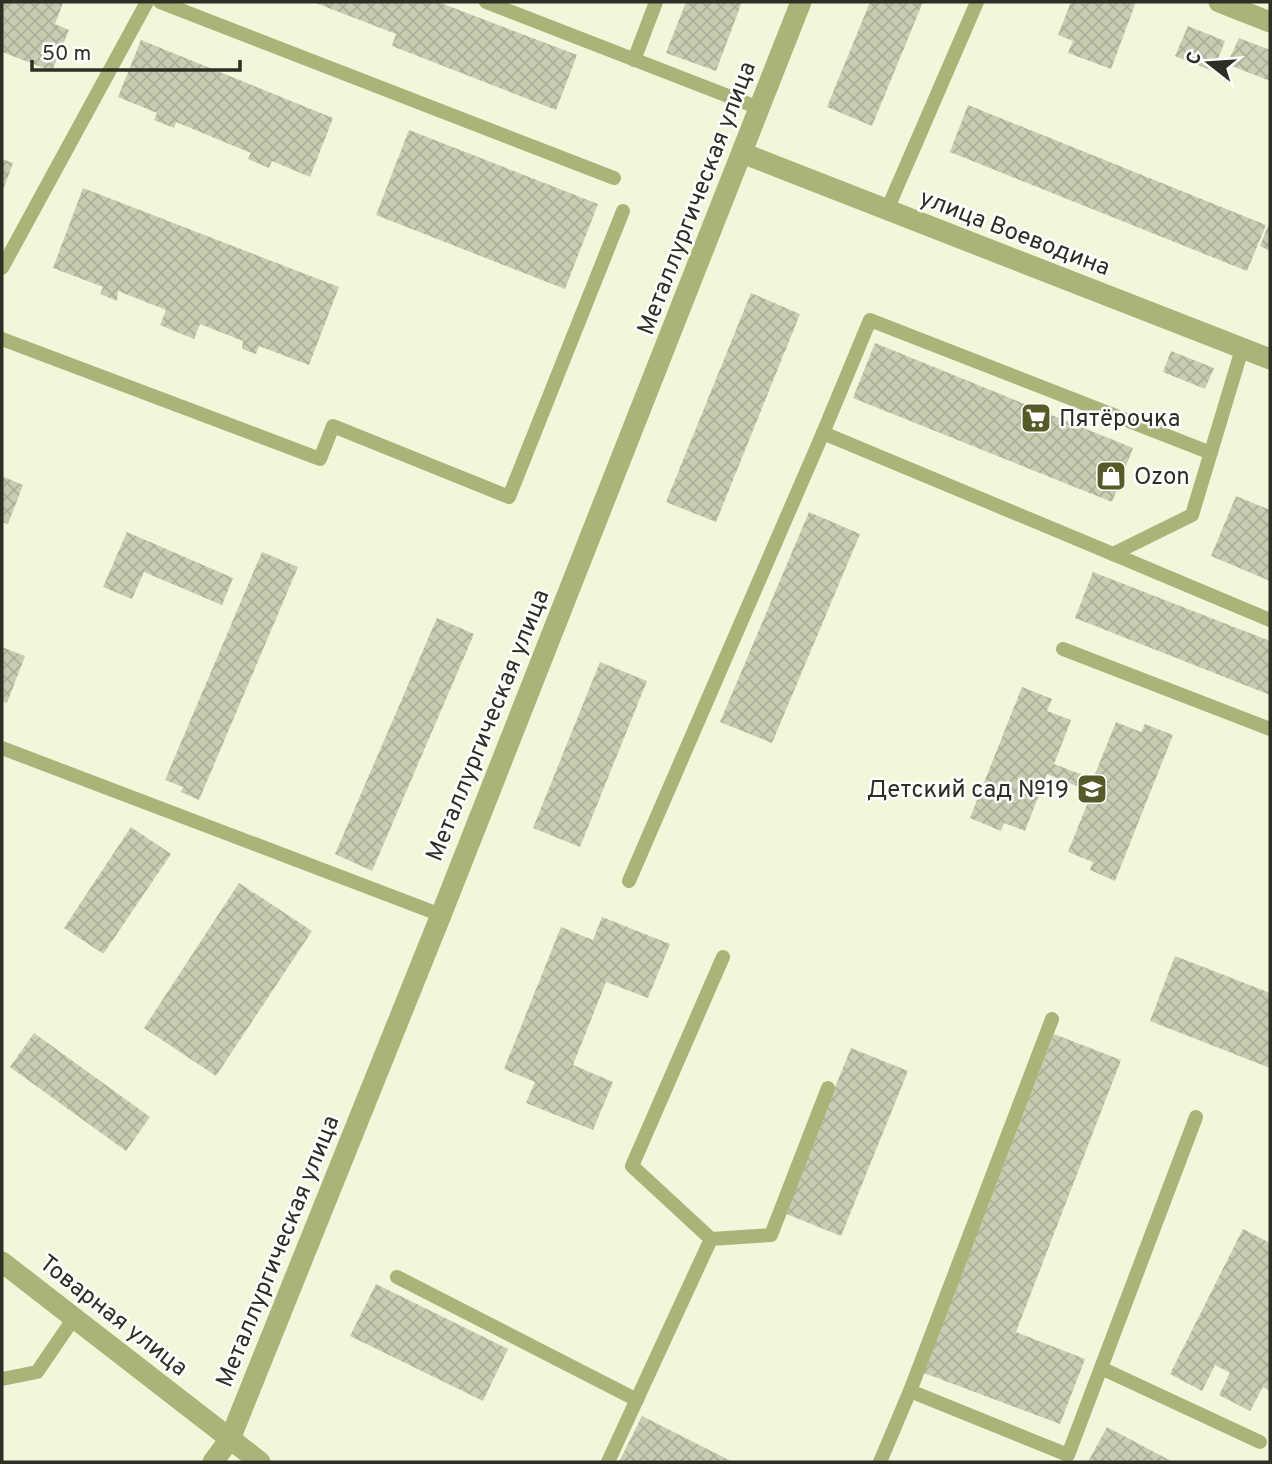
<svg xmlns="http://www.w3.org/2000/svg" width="1272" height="1464" viewBox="0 0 1272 1464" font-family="Overpass,sans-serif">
<defs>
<pattern id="building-cross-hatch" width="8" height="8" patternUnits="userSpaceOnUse" patternTransform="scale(1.75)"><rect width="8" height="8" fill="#c9ccb2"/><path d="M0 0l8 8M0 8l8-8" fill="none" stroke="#adb099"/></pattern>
</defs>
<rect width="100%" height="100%" fill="#f3f6db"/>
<!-- building -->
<g fill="url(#building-cross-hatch)">
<polygon points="2,2 63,3 55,24 69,30 52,71 2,52"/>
<polygon points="313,2 438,2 577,55 556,110 392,46 396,34"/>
<polygon points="686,2 742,2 716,71 666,53"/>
<polygon points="870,2 923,2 872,126 827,107"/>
<polygon points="1071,2 1136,2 1111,69 1068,53 1073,41 1058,35"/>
<polygon points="1188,26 1225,41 1213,71 1175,56"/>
<polygon points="1239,38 1270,50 1270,81 1227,64"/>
<polygon points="141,40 333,118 310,177 272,161 269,168 248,159 251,153 176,122 174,128 154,120 157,113 118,97"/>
<polygon points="968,105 1266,225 1247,271 950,152"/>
<polygon points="409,130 598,204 565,289 376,215"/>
<polygon points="2,159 13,163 2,193"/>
<polygon points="83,188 339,287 309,365 259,346 256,354 242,349 243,341 200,324 194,339 160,325 166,310 118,291 117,301 100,294 103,287 53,268"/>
<polygon points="1270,221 1270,251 1260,246"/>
<polygon points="751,293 800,314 716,522 666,502"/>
<polygon points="875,343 1133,448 1112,502 853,398"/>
<polygon points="1171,351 1214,368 1205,389 1163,372"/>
<polygon points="2,476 23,485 8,524 2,522"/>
<polygon points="1236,496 1270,510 1270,581 1211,556"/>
<polygon points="809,512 860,534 772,743 720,722"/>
<polygon points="127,532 233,578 222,605 144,572 132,599 103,587"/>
<polygon points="262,552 298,567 199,800 181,792 183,787 165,780"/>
<polygon points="1093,572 1270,641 1270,695 1075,618"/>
<polygon points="437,618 474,634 372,871 335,854"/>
<polygon points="2,647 25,656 7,703 2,701"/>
<polygon points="600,662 647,681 580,847 533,828"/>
<polygon points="1022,687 1052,699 1047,711 1071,720 1054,764 1093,779 1116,722 1141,732 1145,724 1173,735 1115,881 1090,870 1093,862 1068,852 1092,792 1047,774 1025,831 1004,823 1001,831 970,818"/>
<polygon points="131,827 171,854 104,953 102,953 64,928"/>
<polygon points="239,883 312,931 216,1076 144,1028"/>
<polygon points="602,917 670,944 648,998 606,982 573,1065 613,1082 593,1130 526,1103 535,1082 504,1069 561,927 593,940"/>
<polygon points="1175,956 1270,993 1270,1068 1150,1021"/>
<polygon points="34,1033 150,1117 126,1151 10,1067"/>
<polygon points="1054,1034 1121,1060 1016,1332 1085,1359 1060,1424 924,1373"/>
<polygon points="851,1048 908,1071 841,1236 784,1213"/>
<polygon points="1243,1229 1270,1243 1270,1391 1263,1387 1250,1411 1219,1395 1230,1373 1215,1365 1202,1391 1170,1374"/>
<polygon points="376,1284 508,1349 483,1401 350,1336"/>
<polygon points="642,1416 733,1462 619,1462"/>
<polygon points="1107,1427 1173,1462 1088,1462"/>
</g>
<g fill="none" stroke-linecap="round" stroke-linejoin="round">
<!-- service -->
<g stroke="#acb378" stroke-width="14">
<polyline points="160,2 614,178"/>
<polyline points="486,2 759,108"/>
<polyline points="634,60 656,2"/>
<polyline points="887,210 977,2"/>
<polyline points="2,268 147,2"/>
<polyline points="2,339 320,459 333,426 509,497 623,211"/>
<polyline points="1211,453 870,320 823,433 1113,554 1192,515 1242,349"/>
<polyline points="1113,554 1270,620"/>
<polyline points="1063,649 1270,729"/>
<polyline points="2,748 441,915"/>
<polyline points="629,881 823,433"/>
<polyline points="711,1239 771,1235 828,1088"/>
<polyline points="397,1277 637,1400"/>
<polyline points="1101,1368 1260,1442"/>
<polyline points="2,1379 37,1372 74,1318"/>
<polyline points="910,1391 1068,1455 1196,1117"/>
<polyline points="608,1462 711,1239 632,1166 723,957"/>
<polyline points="880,1462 910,1391 1052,1019"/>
</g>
<!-- minor -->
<g stroke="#acb378" stroke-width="21">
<polyline points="1219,2 1270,22"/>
<polyline points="213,1462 230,1439"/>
</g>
<!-- tertiary -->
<g stroke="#acb378" stroke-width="21">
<polyline points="742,153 1270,359"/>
<polyline points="2,1262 260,1462"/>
<polyline points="230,1439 441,915 801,2"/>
</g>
</g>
<!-- icons -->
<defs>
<g id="supermarket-square" transform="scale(1.575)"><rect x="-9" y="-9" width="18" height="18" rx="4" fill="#555a27" stroke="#fff"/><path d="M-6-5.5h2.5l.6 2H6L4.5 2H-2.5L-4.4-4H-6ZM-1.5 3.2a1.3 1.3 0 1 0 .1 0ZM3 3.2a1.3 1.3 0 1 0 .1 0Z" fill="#fff"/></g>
<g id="shop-square" transform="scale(1.575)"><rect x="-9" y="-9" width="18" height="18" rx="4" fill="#555a27" stroke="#fff"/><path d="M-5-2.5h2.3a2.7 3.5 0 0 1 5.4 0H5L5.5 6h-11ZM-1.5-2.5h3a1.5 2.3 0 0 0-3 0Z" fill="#fff"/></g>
<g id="school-square" transform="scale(1.575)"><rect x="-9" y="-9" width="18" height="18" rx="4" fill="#555a27" stroke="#fff"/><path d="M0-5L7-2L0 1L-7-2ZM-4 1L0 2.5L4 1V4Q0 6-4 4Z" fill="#fff"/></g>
</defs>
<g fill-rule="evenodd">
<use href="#supermarket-square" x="1036" y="418"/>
<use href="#shop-square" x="1111" y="476"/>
<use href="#school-square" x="1092" y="789"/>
</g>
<g text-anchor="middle" stroke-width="5" stroke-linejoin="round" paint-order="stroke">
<!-- street labels -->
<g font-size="24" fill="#2d2e24" stroke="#fff">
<text transform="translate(696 198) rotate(-69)" y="8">Металлургическая улица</text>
<text transform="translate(1015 232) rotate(21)" y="8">улица Воеводина</text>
<text transform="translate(487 725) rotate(-68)" y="8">Металлургическая улица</text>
<text transform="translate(277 1251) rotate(-68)" y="8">Металлургическая улица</text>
<text transform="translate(114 1315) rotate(38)" y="8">Товарная улица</text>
</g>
<!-- poi labels -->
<g font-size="24" fill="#2d2e24" stroke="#fff" text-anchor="start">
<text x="1059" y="426">Пятёрочка</text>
<text x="1134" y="484">Ozon</text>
<text x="1069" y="797" text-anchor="end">Детский сад №19</text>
</g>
</g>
<!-- border -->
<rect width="1272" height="1464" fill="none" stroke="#2d2e24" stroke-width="7"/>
<!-- north arrow -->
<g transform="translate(1209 63) rotate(287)" stroke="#ffffff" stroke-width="5" paint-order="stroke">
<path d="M0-5L12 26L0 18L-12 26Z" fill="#2d2e24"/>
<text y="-10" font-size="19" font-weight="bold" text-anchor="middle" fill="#2d2e24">С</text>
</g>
<!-- scale -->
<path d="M32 60v10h208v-10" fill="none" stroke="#2d2e24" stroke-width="3.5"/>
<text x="42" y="60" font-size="21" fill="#2d2e24" stroke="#ffffff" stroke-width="5" paint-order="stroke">50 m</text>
</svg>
